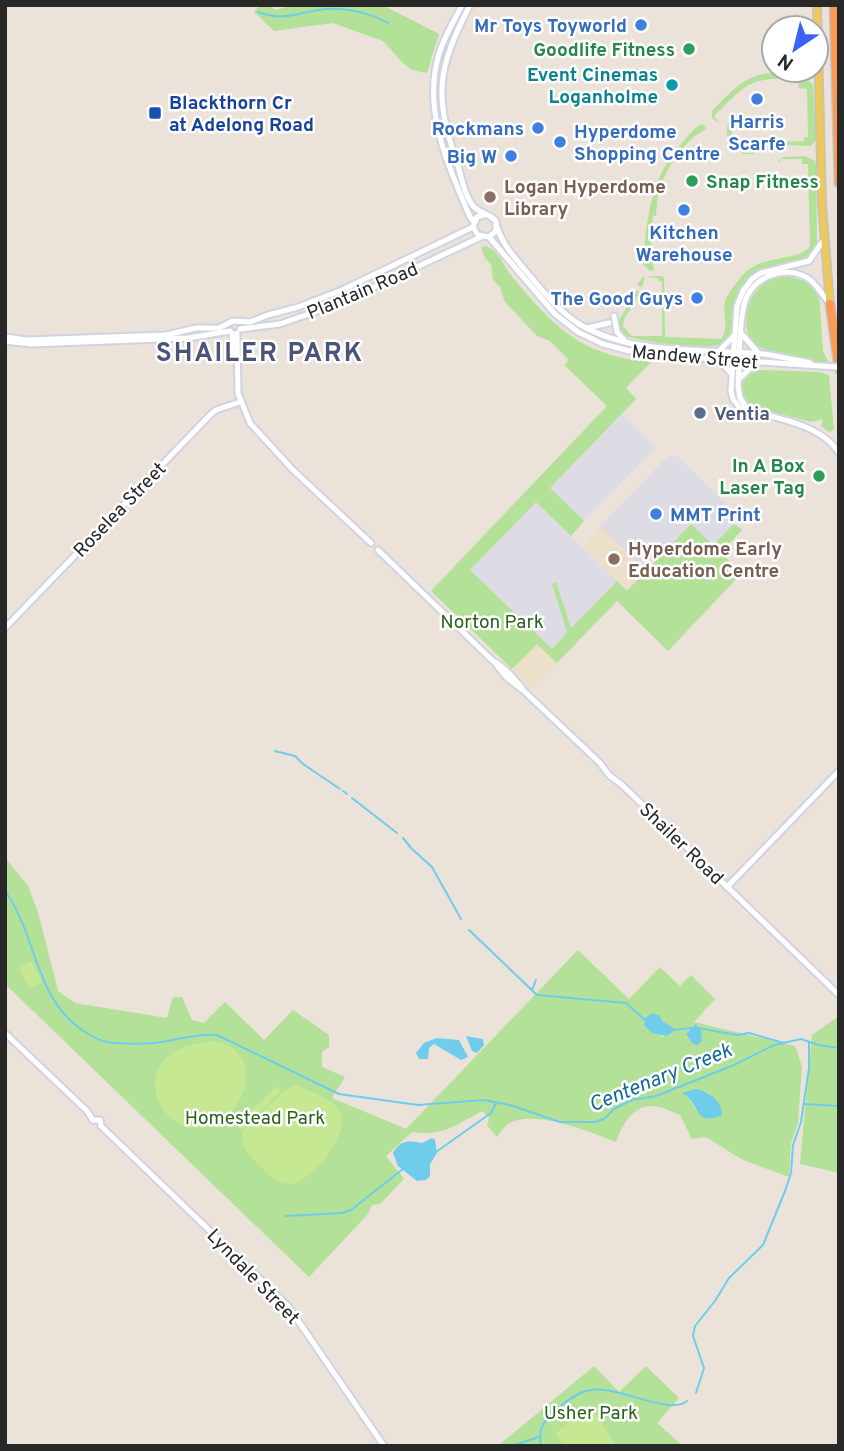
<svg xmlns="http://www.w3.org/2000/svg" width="844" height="1451" viewBox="0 0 844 1451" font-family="Overpass,sans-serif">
<rect width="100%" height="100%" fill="#ebe3da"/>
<!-- industrial -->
<g fill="#dddbe3">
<polygon points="622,414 656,447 584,521 550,488"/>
<polygon points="668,456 677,456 718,496 733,511 734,524 713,545 691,525 646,571 600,527"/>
<polygon points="536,502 617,581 571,629 556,583 567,632 551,649 470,570"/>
</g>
<!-- education -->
<g fill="#ece0ca">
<polygon points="600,527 646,571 627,591 582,546"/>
<polygon points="537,644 557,663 532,689 512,669"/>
</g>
<!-- green -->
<g fill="#b2e197" fill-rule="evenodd">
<polygon points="260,5 268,5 276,10 292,5 382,5 439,34 427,73 412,70 403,63 383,41 333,23 274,31 254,12"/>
<path d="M 772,73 L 801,75 L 813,84 L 816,139 L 811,146 L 779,145 L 778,143 L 781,138 L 782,142 L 804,141 L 804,137 L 808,137 L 807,89 L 799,88 L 798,80 C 750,76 747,83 714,116 L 720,124 L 712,118 L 712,111 C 731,92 744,75 772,73 Z"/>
<path d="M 731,116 L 732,140 L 768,140 L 770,136 L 768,144 L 753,154 L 743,154 L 741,150 L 745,149 L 746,153 L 752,153 L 752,149 L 758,148 L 756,141 L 743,141 L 743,145 L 735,147 C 725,136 725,130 731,116 Z"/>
<path d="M 701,124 L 705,126 L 706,130 C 687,137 670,164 662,182 C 657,193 657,204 656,216 L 653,215 C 651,233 650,253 654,270 L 650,271 L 643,264 C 647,219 650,177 682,143 C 688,136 694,128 701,124 Z"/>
<path d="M 805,156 L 815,161 L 816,165 L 817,244 C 808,273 767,259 748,278 C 729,298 738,317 728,339 C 724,342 723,343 719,345 C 705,349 631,342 621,333 L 618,322 L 637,290 L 639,291 L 639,296 L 624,319 L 623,326 L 632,336 L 662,336 L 662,281 L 659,281 L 658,278 L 645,277 L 642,287 L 637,285 L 643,277 L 662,276 L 664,278 L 665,337 L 721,339 C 730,327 722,315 725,302 C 727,294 740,277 747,271 C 765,255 800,261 810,246 L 808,164 L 802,164 L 802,159 L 780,159 L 780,163 L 778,160 L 784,157 Z"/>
<path d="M 486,246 C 498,250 503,264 510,274 C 553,326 580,356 651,362 L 626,388 L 636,399 L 550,488 L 584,521 L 571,536 L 536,502 L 470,570 L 552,649 L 567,632 L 552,584 L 556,582 L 571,628 L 617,581 L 627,591 L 691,524 L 713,545 L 734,524 L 742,530 L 721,553 L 742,573 L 668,651 L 617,601 L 557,663 L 537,644 L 512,669 L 431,591 L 607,406 L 564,365 L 569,360 L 550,341 L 537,336 L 505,302 L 500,287 L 493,280 L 491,264 L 485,258 L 481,247 Z"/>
<path d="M 786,276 L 805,281 L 819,293 L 823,351 L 829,363 C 807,360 764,356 749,339 C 740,310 754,278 786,276 Z"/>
<path d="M 760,370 L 819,372 L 829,375 L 834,430 L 829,432 L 821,426 L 823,419 L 811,422 L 754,407 C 746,401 741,396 741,386 L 748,375 Z"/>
<path d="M 5,857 L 28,886 L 38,912 L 58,991 L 75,1003 L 167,1018 L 173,997 L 182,997 L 192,1020 L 204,1023 L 225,1002 L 264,1040 L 293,1010 L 329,1035 L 329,1047 L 322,1052 L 322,1067 L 345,1077 L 332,1098 L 406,1129 L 578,950 L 629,999 L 660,967 L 680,986 L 691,975 L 715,999 L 694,1022 L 795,1046 L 802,1066 L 798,1123 L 791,1143 L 789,1177 L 741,1159 L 706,1137 L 692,1139 L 680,1115 C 673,1113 666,1108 659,1107 C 635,1101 623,1123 616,1142 C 590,1132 534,1108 508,1124 C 504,1127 500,1133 497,1137 L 487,1125 L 489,1117 L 482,1111 C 456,1125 442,1137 412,1132 L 386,1156 L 404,1179 L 380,1204 L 372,1205 L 368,1214 L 309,1277 L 5,984 ZM 648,1016 L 660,1016 L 662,1021 L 674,1028 L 663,1037 L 644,1025 ZM 694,1025 L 698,1025 L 701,1039 L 693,1044 L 687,1033 ZM 707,1092 L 712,1096 L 721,1108 L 718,1117 C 699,1122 696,1108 686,1095 Z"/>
<polygon points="839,1016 839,1173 800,1164 812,1035"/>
<polygon points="594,1366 619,1392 646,1366 679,1398 657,1423 683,1446 498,1446"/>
</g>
<!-- pitch -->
<g fill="#c6e893">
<polygon points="31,961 42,982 30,989 19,968"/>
<path d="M 212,1041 C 218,1043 226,1044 232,1048 C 273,1077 218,1155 171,1118 C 150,1101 150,1069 171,1054 C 183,1045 198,1043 212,1041 Z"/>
<path d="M 294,1085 C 308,1090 332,1098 340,1112 C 351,1134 309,1186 288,1184 C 276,1183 265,1171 257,1163 C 247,1153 240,1146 243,1131 L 284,1091 Z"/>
<polygon points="276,1086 281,1091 242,1130 237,1125"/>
<polygon points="591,1408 617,1446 564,1446 555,1433"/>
</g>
<!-- water -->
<g fill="#6fcdeb">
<polygon points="652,1013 660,1016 662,1021 674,1028 674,1031 666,1036 652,1033 644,1025 645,1018"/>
<polygon points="696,1024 701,1031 702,1040 698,1045 693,1044 686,1034"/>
<polygon points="466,1036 483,1039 484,1045 477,1053 472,1051"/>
<polygon points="437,1038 459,1040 468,1057 461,1060 434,1044 429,1048 428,1059 419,1059 416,1053 424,1043"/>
<path d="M 695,1089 C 708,1091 723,1101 722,1115 C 694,1128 700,1102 682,1093 Z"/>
<path d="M 432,1138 L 435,1140 L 437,1153 L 430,1164 L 430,1176 L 426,1180 L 417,1181 L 398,1166 L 393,1153 C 401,1139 409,1141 422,1143 Z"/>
</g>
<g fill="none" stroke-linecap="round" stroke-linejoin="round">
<!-- stream -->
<g stroke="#6fcdeb" stroke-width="2">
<path d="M 258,12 C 282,21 294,14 318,10 C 340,6 368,12 388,23"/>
<polyline points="275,751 295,756 303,764 340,789"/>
<polyline points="343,791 347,794"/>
<polyline points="352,798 397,833"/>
<polyline points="403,838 412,849 432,867 461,919"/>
<path d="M 5,891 C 37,935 34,997 82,1030 C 93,1037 103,1043 116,1043 C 128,1044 142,1044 154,1043 C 175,1041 195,1033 217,1035 L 339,1094 L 418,1105 L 484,1100 L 510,1105 L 560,1122 L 595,1122 L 604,1119 L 614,1109 L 632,1100 L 656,1096 L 734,1065 L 774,1045 L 801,1039 L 819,1045 L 839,1048"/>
<polyline points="469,930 537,995 626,1003 645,1020"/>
<polyline points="532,990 536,980"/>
<polyline points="697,1028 737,1035 749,1033 784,1043"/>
<polyline points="673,1030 692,1028"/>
<polyline points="804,1104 839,1106"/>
<polyline points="436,1152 491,1113 496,1103"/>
<polyline points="286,1216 342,1213 351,1210 403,1169"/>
<polyline points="696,1393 704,1368 693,1336 695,1326 715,1301 729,1278 763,1245 785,1191 791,1173 793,1145 801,1122 809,1068 809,1042"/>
<polyline points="511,1446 539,1437"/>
<path d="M 541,1446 C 538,1430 542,1423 554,1412 C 564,1403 577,1392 591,1390 C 617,1385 669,1416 687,1401"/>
</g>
<!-- minor casing -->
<g stroke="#d0d3e1" stroke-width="9">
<g id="minor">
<path d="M 462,5 C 454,21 444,37 439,54 C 422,110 448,164 469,215 L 474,222"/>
<path d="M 470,5 C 436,71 434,96 458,166 C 462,179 465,197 474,207 C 481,214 489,213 496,221 L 496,231 L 489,237 L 478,235 L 473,227 L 477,217 L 484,215"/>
<path d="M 497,227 C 503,246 517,260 530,276 C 545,294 559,311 579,324 C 633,356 702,348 763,354 C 779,356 794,360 810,363"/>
<polyline points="489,237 555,314 578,332 603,344 641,354 820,366"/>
<path d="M 823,241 L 809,261 L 761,273 L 752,279 L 743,291 L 737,306 L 731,391 L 733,399 L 740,408 C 772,418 821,423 839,453"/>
<polyline points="614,316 617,332 625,341"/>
<polyline points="587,328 609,323"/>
<polyline points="240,329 280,324 340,303 481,237"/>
<polyline points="232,333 234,356"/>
<polyline points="237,333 238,393 250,423 293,470 371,543"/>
<polyline points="741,333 759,354"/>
<polyline points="5,337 27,340 166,335 196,328 219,328 233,321 250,322 268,315 298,307 342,290 473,227"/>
<polyline points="5,341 31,344 188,338 230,331"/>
<polyline points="719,351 734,336"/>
<polyline points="718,359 732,374"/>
<polyline points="739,379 757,362"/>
<path d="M 748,410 L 740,398 L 738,386 C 740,360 738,331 744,305 C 750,277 786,263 809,279 C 818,286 823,296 830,304"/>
<polyline points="378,550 495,663 506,677 524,691 600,763 609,775 622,785 698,858 705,869 715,875 839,995"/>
<polyline points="5,628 210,415 216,410 240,402"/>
<polyline points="497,663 509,673 522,688"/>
<polyline points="727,887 839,771"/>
<polyline points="5,1033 87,1111 93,1120"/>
<polyline points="93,1120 100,1120 101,1126 288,1306 384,1446"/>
</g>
</g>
<!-- major casing -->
<g stroke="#c3c3c3" stroke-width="10">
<polyline id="major" points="817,5 822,205 830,304"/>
</g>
<!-- highway casing -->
<g stroke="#c3c3c3" stroke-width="11">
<g id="highway">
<polyline points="834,5 839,183"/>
<polyline points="830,304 839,369"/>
</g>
</g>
<!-- minor -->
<use href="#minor" stroke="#fff" stroke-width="5"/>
<!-- major -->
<use href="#major" stroke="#edc85d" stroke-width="7"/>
<!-- highway -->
<use href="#highway" stroke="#fa9a56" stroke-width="8"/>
<!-- minor-bridge casing -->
<g stroke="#d0d3e1" stroke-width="9" stroke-linecap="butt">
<polyline id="minor-bridge" points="820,366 839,367"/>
</g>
<!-- minor-bridge -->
<use href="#minor-bridge" stroke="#fff" stroke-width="5"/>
</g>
<!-- markers -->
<g fill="#3f7fe0" stroke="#fff" stroke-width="2.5">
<circle cx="641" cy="25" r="7"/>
<circle cx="757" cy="99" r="7"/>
<circle cx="538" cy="128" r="7"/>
<circle cx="560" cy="142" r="7"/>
<circle cx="511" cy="156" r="7"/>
<circle cx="684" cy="210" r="7"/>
<circle cx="697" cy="298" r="7"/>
<circle cx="656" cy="514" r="7"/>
</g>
<g fill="#2e9e5b" stroke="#fff" stroke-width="2.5">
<circle cx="689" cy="49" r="7"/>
<circle cx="692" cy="181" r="7"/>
<circle cx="819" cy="476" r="7"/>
</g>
<circle fill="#0f9aa8" stroke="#fff" stroke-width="2.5" cx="672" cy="85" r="7"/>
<rect fill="#1a4fb4" stroke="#fff" stroke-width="2.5" x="148" y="106" width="14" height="14" rx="3.5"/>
<g fill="#8d6e63" stroke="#fff" stroke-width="2.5">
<circle cx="490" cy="197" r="7"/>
<circle cx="614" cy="559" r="7"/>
</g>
<circle fill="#5c6f8a" stroke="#fff" stroke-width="2.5" cx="700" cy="413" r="7"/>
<g text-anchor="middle" stroke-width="5" stroke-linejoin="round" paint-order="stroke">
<!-- shop labels -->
<g font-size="19" font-weight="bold" fill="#366cbe" stroke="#fff" text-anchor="end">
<text x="627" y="32">Mr Toys Toyworld</text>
<text x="757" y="128" text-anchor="middle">Harris<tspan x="757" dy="22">Scarfe</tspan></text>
<text x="524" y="135">Rockmans</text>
<text x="574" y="138" text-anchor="start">Hyperdome<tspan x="574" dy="22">Shopping Centre</tspan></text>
<text x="497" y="163">Big W</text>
<text x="684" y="239" text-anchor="middle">Kitchen<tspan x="684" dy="22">Warehouse</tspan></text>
<text x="683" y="305">The Good Guys</text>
<text x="670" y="521" text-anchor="start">MMT Print</text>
</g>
<!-- leisure labels -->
<g font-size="19" font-weight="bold" fill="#27864d" stroke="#fff" text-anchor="end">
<text x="675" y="56">Goodlife Fitness</text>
<text x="706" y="188" text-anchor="start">Snap Fitness</text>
<text x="805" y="472">In A Box<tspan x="805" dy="22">Laser Tag</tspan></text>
</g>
<!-- culture labels -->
<g font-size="19" font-weight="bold" fill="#0d838f" stroke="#fff" text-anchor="end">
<text x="658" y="81">Event Cinemas<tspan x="658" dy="22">Loganholme</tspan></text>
</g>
<!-- transit labels -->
<g font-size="19" font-weight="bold" fill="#164399" stroke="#fff" text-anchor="start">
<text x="169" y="109">Blackthorn Cr<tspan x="169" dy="22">at Adelong Road</tspan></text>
</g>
<!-- education labels -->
<g font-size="19" font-weight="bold" fill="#785e54" stroke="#fff" text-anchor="start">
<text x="504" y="193">Logan Hyperdome<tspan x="504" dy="22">Library</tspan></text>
<text x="628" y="555">Hyperdome Early<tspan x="628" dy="22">Education Centre</tspan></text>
</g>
<!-- street labels -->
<g font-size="19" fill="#282828" stroke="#fff">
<text transform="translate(362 290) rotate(-23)" y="7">Plantain Road</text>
<text transform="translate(695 356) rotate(5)" y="7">Mandew Street</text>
<text transform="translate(119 509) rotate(-46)" y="7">Roselea Street</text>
<text transform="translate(682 843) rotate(44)" y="7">Shailer Road</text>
<text transform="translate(254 1276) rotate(46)" y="7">Lyndale Street</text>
</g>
<!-- service labels -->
<g font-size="19" font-weight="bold" fill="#4e5e75" stroke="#fff" text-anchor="start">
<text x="714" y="420">Ventia</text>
</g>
<!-- park labels -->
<g font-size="19" fill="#2b631b" stroke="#fff">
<text x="492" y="628">Norton Park</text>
<text x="255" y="1124">Homestead Park</text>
<text x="591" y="1419">Usher Park</text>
</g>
<!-- water labels -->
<g font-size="21" font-style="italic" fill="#106a95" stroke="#fff">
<text transform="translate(660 1077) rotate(-22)" y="7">Centenary Creek</text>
</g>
<!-- district labels -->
<g font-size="26" font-weight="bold" letter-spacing="2" fill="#4a5378" stroke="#fff">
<text x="260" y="361">SHAILER PARK</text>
</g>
</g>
<!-- border -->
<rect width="844" height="1451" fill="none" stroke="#282828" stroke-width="14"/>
<!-- north arrow -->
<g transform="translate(795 49) rotate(215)"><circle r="33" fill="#ffffff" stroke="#a9a9a9" stroke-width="2"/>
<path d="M0-5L12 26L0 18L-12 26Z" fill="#3c63f5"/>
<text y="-10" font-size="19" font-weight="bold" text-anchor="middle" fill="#282828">N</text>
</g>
</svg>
